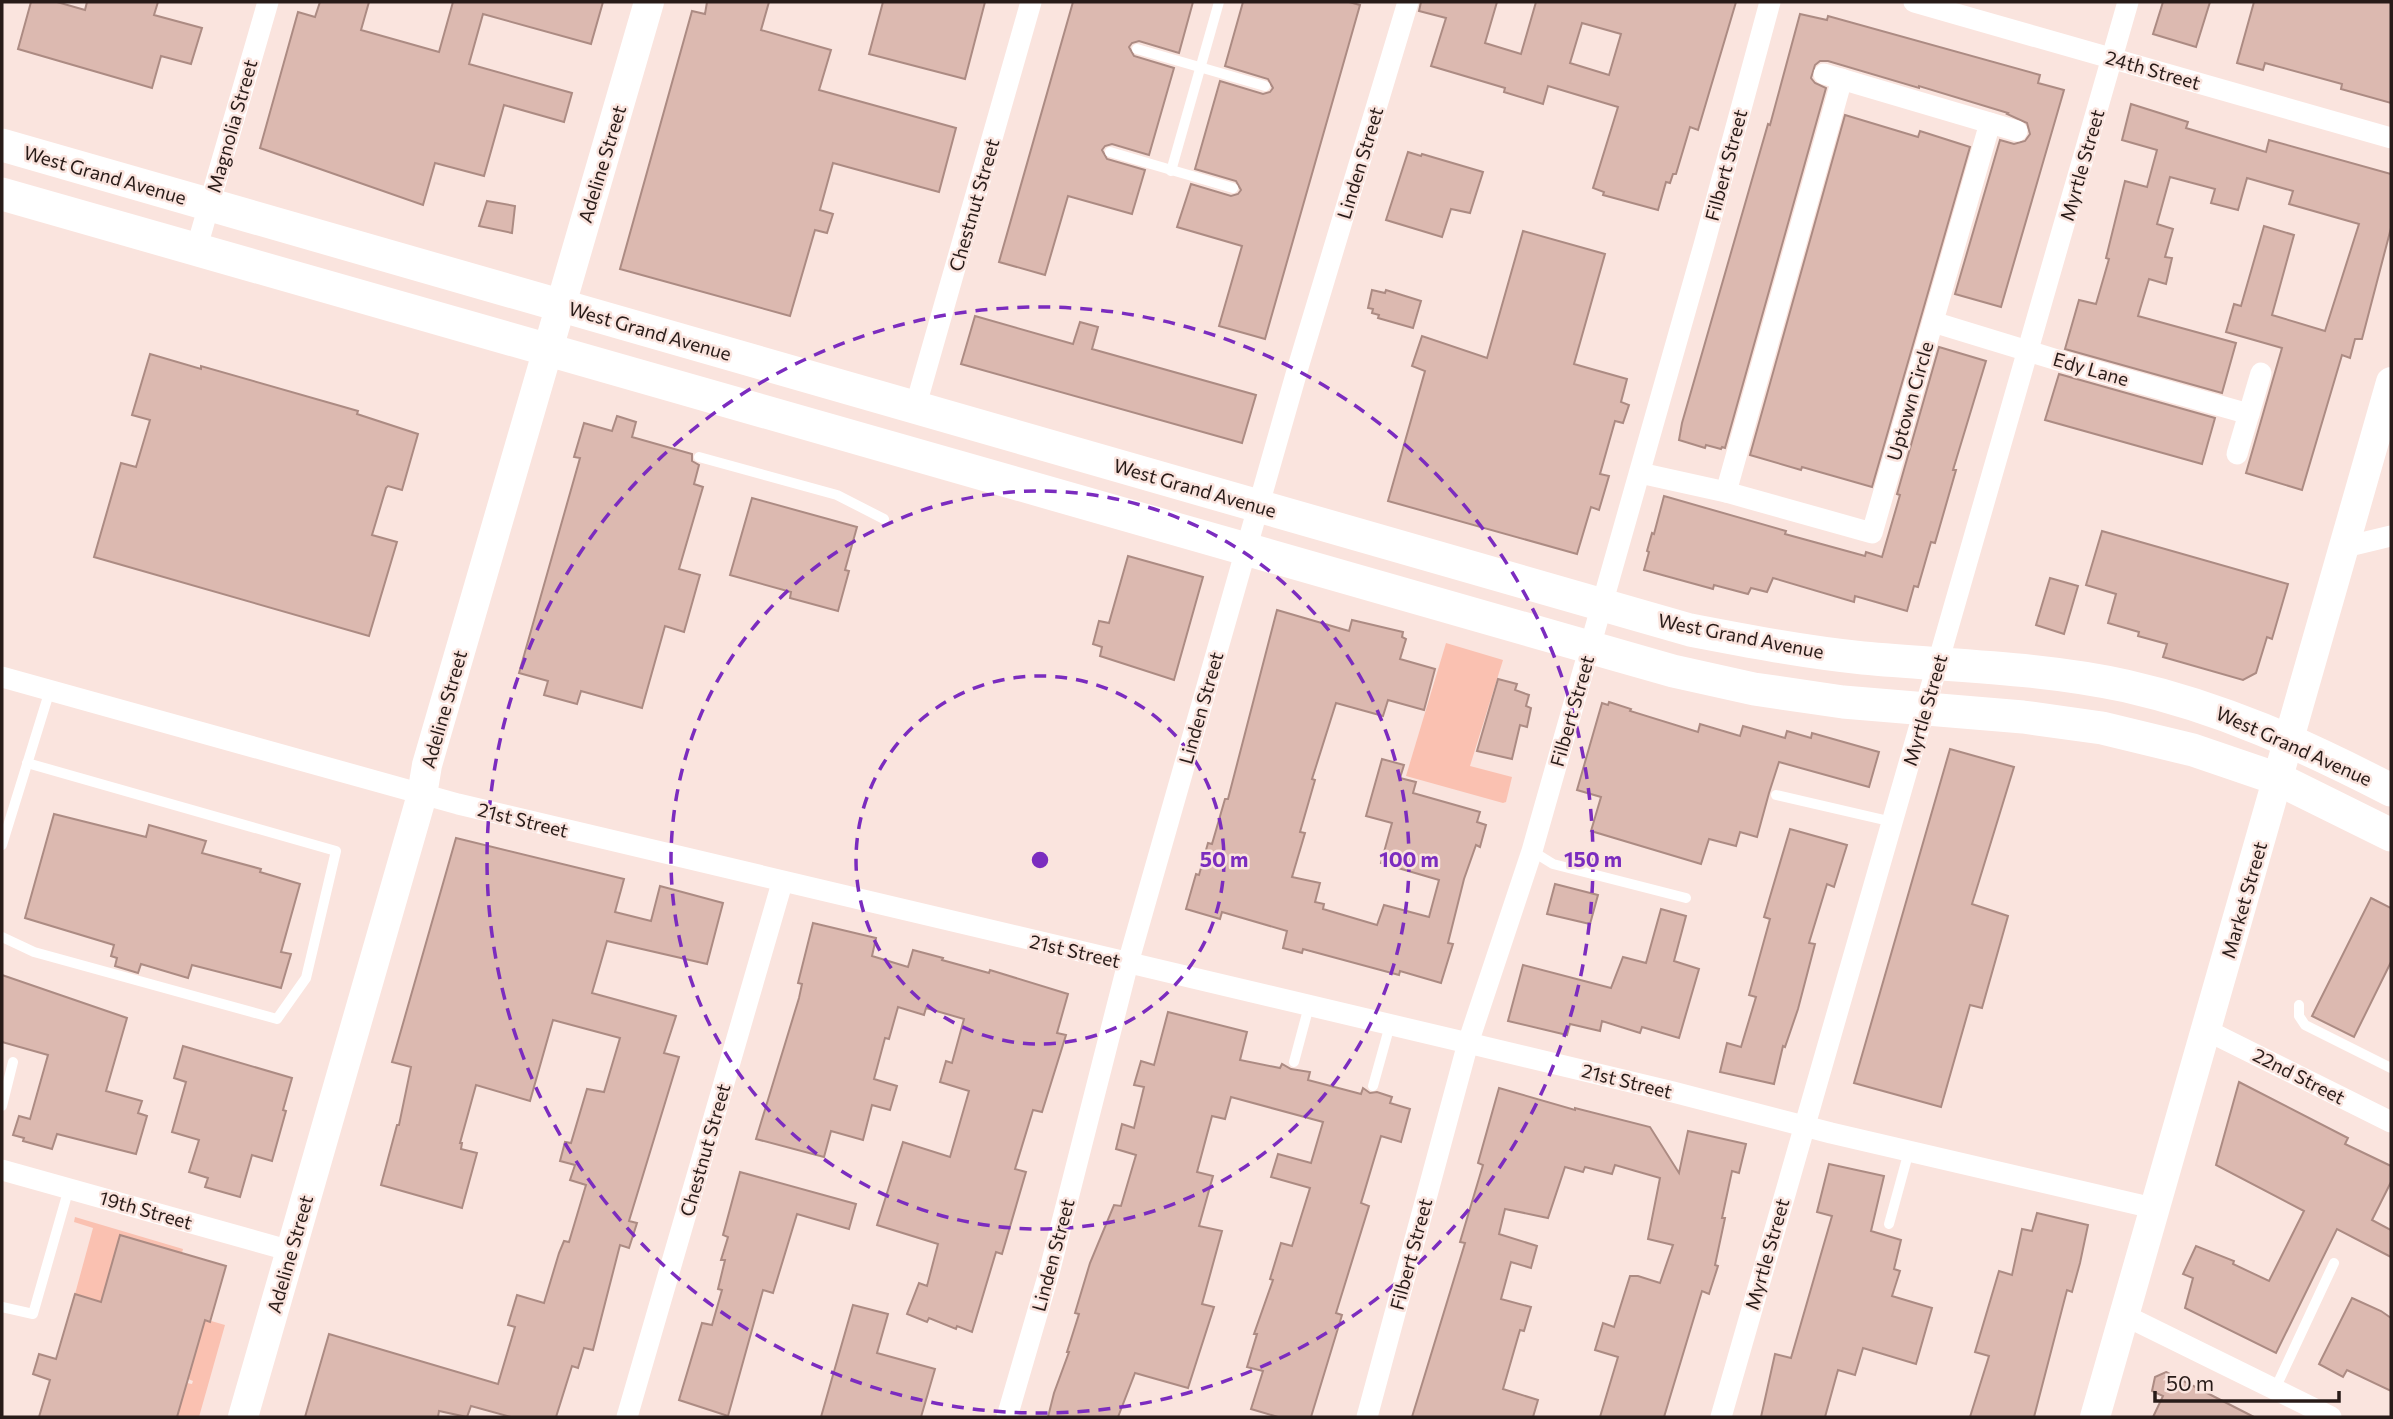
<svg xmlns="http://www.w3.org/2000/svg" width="2393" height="1419" viewBox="0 0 2393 1419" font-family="Commissioner,sans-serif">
<rect width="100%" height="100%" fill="#fae4de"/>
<!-- green -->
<g fill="#fac1b1">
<polygon points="1446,643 1503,660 1470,766 1512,777 1506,802 1503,803 1406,776"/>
<polygon points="75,1217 183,1249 182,1253 120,1236 104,1290 225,1325 199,1417 177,1417 187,1383 192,1384 193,1381 188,1379 196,1352 126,1309 75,1294 93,1228 74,1222"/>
</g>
<!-- building -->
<g fill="#dcb9b0" stroke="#ac8b83" stroke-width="2" fill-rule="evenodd">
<polygon points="31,2 57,2 85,10 87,2 158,2 154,15 202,28 191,64 161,56 152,88 18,49"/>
<polygon points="320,2 369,2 361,30 439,52 453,2 603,2 591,44 483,14 469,64 572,93 564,122 504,105 484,176 435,163 423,205 260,148 298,12 315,17"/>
<polygon points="707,2 769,2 761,30 831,50 819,90 956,128 939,192 833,163 820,210 833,214 827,233 815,230 790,316 620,269 692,11 705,14"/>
<polygon points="883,2 985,2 965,79 869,54"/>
<polygon points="1073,2 1193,2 1179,53 1139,41 1132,43 1129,47 1134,56 1174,68 1149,155 1112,144 1105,146 1102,150 1107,159 1145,170 1132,214 1068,196 1045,275 999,262"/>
<polygon points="1243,2 1349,2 1360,5 1265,339 1219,326 1242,246 1177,227 1191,184 1231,196 1238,194 1241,190 1236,181 1195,169 1220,81 1263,94 1270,92 1273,88 1268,79 1225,66"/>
<path d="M 1421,2 L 1497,2 L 1485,43 L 1521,54 L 1536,2 L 1736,2 L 1698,130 L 1690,127 L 1676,174 L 1673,174 L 1670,183 L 1666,182 L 1658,210 L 1603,195 L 1604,192 L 1593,188 L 1618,107 L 1548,86 L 1543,104 L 1504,92 L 1505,88 L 1431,66 L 1446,18 L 1419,11 ZM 1582,23 L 1621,34 L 1609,75 L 1570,63 Z"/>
<polygon points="2163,2 2210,2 2196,47 2153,34"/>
<polygon points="2254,2 2391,2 2391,103 2341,89 2342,84 2265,63 2263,70 2237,63"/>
<polygon points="1800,14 1827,20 1828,16 2040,75 2038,83 2064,90 2001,307 1955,294 2000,140 2014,144 2025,141 2030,134 2027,123 2007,114 2008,113 1919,86 1919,88 1828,61 1820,61 1815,65 1811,78 1815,83 1826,88 1725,448 1722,447 1721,449 1706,445 1705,448 1679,440 1682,423 1768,124 1770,125"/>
<polygon points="2131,104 2188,122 2186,128 2266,152 2269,140 2391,174 2391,228 2362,339 2355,339 2350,358 2342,355 2302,490 2246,473 2282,348 2226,332 2234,304 2241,306 2264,226 2294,235 2272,315 2325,331 2359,224 2289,204 2293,191 2247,178 2238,210 2211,203 2215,189 2170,177 2157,224 2173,229 2165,257 2172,258 2166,284 2149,279 2138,316 2236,343 2222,393 2065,349 2079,300 2096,304 2109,259 2106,258 2125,181 2147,187 2157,150 2122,140"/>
<polygon points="1845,115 1918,137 1920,131 1970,147 1872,487 1802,467 1801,470 1750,455"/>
<polygon points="1408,152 1421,156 1422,154 1483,172 1470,213 1451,209 1442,237 1386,220"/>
<polygon points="487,201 515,206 512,233 479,226"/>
<polygon points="1523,231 1605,254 1574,364 1627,379 1621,402 1629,405 1623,423 1615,421 1600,474 1609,476 1599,510 1591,507 1577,554 1388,501 1425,371 1412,366 1422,336 1487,358"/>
<polygon points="1372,290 1385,293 1386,290 1421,301 1413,328 1378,318 1379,315 1372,313 1373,309 1368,308"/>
<polygon points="975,316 1073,344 1080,322 1098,327 1092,349 1256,395 1242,443 961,364"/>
<polygon points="1939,347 1986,361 1953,470 1956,470 1935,543 1931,542 1918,587 1914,586 1907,611 1855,596 1854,602 1773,578 1767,592 1751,588 1748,594 1714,585 1713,589 1644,570 1649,552 1647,551 1652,533 1654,534 1664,496 1786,531 1785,534 1865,556 1866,552 1882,557 1900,495 1897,494"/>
<polygon points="150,354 201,369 201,366 358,411 357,414 418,434 402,490 388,486 386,488 372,535 397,542 369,636 94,557 121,463 136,467 150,420 132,415"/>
<polygon points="2059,374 2215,418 2202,464 2045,420"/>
<polygon points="617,416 636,422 632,437 692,454 692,461 699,465 694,484 703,487 679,569 700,575 684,632 665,626 642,708 581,691 577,704 544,695 548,681 519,673 580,458 574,457 584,423 612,431"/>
<polygon points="752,498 857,527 845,570 849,571 838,611 790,598 791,592 730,575"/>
<polygon points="2102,531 2288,584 2272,639 2267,637 2256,673 2243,680 2163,657 2167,644 2138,636 2139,632 2108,623 2116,594 2086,585"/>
<polygon points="1128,556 1203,577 1174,680 1100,656 1102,647 1093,644 1099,621 1109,623"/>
<polygon points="2050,578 2078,586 2064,634 2036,625"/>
<polygon points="1277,610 1349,631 1352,620 1403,632 1402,637 1406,639 1400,659 1435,669 1424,710 1388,700 1383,716 1336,703 1312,779 1315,780 1300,832 1305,833 1292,877 1320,883 1315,902 1324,904 1323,909 1377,925 1384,905 1429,917 1439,880 1381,863 1392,823 1366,816 1382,759 1404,765 1400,778 1416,782 1413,793 1480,812 1477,822 1486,825 1480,847 1476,845 1464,879 1448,943 1453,944 1441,983 1400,971 1399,975 1303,949 1302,953 1283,948 1287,931 1222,912 1220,919 1186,909 1196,874 1199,875 1208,843 1212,844 1225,799 1228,799"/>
<polygon points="1498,679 1517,684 1515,690 1529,695 1526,706 1531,708 1527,727 1520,725 1512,759 1477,751"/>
<polygon points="1609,702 1631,709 1630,711 1698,732 1700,724 1740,736 1743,726 1785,738 1787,731 1811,738 1812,733 1879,752 1869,787 1779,762 1769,793 1757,837 1740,832 1736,846 1709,839 1701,864 1591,831 1601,797 1577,790 1602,703 1608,705"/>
<polygon points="1950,749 2014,767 1972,904 2008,916 1982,1008 1970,1005 1941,1107 1854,1083"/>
<polygon points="54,814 146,837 149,825 206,841 202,853 261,869 260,872 300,884 281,952 291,954 281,988 192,965 188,978 141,964 138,973 115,966 117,958 111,956 114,945 25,918"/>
<polygon points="1790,829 1847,845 1834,887 1827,884 1809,943 1815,944 1798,1009 1785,1047 1783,1046 1774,1084 1720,1072 1727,1043 1741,1047 1756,997 1749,995 1770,919 1764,917"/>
<polygon points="456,838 624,879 615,912 651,921 660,886 723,903 707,964 607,941 592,993 676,1016 664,1053 679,1057 629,1221 637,1223 629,1248 620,1245 593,1350 584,1348 578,1368 572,1366 556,1417 511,1417 471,1406 467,1417 439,1411 438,1417 305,1417 329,1334 498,1384 515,1327 508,1325 517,1295 544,1303 559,1253 564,1241 569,1242 586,1185 570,1180 575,1165 560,1161 565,1142 571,1143 587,1089 604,1092 620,1038 553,1020 530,1101 476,1085 460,1143 462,1143 461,1149 477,1153 462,1208 381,1185 397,1125 399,1125 411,1067 392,1062"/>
<polygon points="1555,884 1598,895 1590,924 1547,914"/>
<polygon points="2371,898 2391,908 2391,962 2354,1037 2312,1016"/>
<polygon points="1661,909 1686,916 1674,961 1699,969 1679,1038 1642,1027 1640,1033 1602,1021 1600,1031 1570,1024 1567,1035 1508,1021 1523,965 1611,988 1623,957 1646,963"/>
<polygon points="813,923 876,938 872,956 908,967 913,950 943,958 942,960 989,973 990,970 1068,994 1057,1033 1066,1035 1042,1112 1033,1110 1015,1169 1026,1172 1002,1254 996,1252 972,1332 957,1326 956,1329 929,1318 927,1322 907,1314 919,1283 927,1286 938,1244 877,1225 903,1142 950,1157 969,1091 940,1082 946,1061 952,1063 964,1019 926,1008 924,1015 898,1007 889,1039 885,1038 874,1079 897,1086 890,1110 872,1105 863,1140 831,1131 824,1157 756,1139 799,998 802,984 798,983"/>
<polygon points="2,975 127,1018 106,1091 142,1101 138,1113 147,1116 136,1154 57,1134 52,1149 23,1141 24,1138 13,1135 19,1116 30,1119 48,1055 2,1042"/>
<polygon points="1168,1012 1247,1032 1240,1060 1280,1068 1282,1064 1291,1069 1310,1072 1308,1080 1361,1094 1363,1088 1370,1093 1377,1092 1392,1097 1390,1103 1410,1109 1401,1142 1381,1136 1361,1203 1369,1206 1336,1313 1342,1315 1311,1417 1278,1417 1251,1409 1263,1371 1247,1367 1257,1334 1254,1334 1273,1280 1270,1279 1281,1243 1292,1246 1310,1188 1271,1177 1278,1154 1311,1163 1323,1122 1231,1097 1225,1119 1212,1116 1197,1172 1213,1176 1199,1226 1222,1231 1202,1304 1214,1307 1188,1388 1135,1373 1118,1417 1048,1417 1054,1393 1069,1352 1067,1352 1079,1314 1075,1313 1090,1263 1114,1205 1121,1206 1136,1155 1116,1149 1122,1124 1134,1128 1144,1087 1134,1085 1141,1061 1154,1065"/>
<polygon points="183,1046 292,1078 283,1110 286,1111 272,1161 252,1155 240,1197 205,1187 208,1178 189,1172 199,1140 172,1132 186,1082 174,1078"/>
<polygon points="2239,1082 2348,1138 2345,1144 2391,1166 2391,1182 2372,1220 2391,1230 2391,1257 2337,1229 2276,1353 2185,1308 2193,1278 2183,1274 2196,1246 2234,1261 2233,1264 2269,1281 2304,1211 2216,1165"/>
<polygon points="1499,1088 1575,1110 1575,1108 1650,1127 1679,1173 1688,1131 1746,1144 1739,1173 1732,1171 1722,1218 1725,1218 1715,1265 1718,1266 1709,1294 1702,1291 1664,1417 1600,1417 1618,1357 1595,1350 1603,1323 1614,1327 1630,1276 1638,1276 1660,1283 1673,1245 1648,1239 1660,1178 1615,1165 1612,1174 1585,1167 1583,1172 1565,1167 1548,1218 1505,1209 1499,1234 1537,1246 1531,1268 1511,1262 1501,1299 1531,1307 1524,1331 1520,1330 1503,1389 1538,1400 1533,1417 1412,1417 1465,1243 1460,1242 1483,1165 1478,1163"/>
<polygon points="1829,1164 1884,1176 1871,1231 1901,1240 1894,1269 1900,1271 1892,1296 1932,1308 1916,1364 1863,1348 1855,1375 1838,1370 1825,1417 1761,1417 1775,1354 1791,1358 1832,1216 1817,1212"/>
<polygon points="740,1172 856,1204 849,1229 797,1214 773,1293 763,1290 728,1416 679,1400 702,1323 712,1325 722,1290 718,1289 725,1260 721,1260 728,1237 723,1235"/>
<polygon points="2037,1213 2088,1225 2080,1263 2072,1292 2067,1290 2034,1417 1970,1417 1989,1356 1975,1352 1999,1271 2012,1275 2022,1229 2032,1231"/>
<polygon points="120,1235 226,1266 210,1322 205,1320 177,1417 39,1417 50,1380 33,1374 39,1354 56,1359 75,1294 101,1302"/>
<polygon points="2352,1298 2381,1311 2391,1318 2391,1391 2347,1370 2343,1377 2319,1364"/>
<polygon points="853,1305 888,1314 877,1353 935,1369 921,1417 821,1417"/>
<polygon points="2166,1372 2254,1417 2153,1417 2163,1396 2152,1391 2155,1377"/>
</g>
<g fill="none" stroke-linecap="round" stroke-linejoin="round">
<!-- service -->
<g stroke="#fff" stroke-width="10">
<polyline points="1137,49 1265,86"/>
<polyline points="1110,152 1233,188"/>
<polyline points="1171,171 1219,2"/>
<polyline points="699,457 837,495 884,519"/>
<polyline points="1776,795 1893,822"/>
<polyline points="2,845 50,690"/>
<polyline points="1532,851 1553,864 1686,898"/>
<polyline points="2,937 34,952 277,1019 306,978 336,851 27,763"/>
<polyline points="2299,1005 2299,1016 2305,1025 2391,1068"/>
<polyline points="1294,1062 1309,1006"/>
<polyline points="1373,1086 1390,1025"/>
<polyline points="2,1106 13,1062"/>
<polyline points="1889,1224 1909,1151"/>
<polyline points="2,1307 33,1314 69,1188"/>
<polyline points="2275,1389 2334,1263"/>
</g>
<!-- minor -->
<g stroke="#fff" stroke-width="21">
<polyline points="1914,2 2391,138"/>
<polyline points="1824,74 2017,131"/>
<polyline points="1842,79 1726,492 1872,533 1990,123"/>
<polyline points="196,250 268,2"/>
<polyline points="1933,322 2054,359 2249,414"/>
<polyline points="915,408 1031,2"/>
<polyline points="2237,454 2261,373"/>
<polyline points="1640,473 1726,492"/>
<polyline points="2345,547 2391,536"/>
<polyline points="2,677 458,804 1468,1043 1673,1092 1831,1133 2153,1208"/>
<polyline points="2206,1030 2391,1122"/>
<polyline points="2,1170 291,1251"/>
<polyline points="2124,1315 2331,1417"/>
<polyline points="627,1417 782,883"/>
<polyline points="1007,1417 1049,1273 1128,963 1299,364 1408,2"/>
<polyline points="1367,1417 1468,1043 1532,851 1704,245 1770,2"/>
<polyline points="1721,1417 2128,2"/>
</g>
<!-- secondary -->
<g stroke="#fff" stroke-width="30">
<polyline points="243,1417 422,795 427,765 649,2"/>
<polyline points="2095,1417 2391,382"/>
</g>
<!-- primary -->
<g stroke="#fff" stroke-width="33">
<path d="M 2,145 L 1690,630 C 1747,641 1804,652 1863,658 C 1950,666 2040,667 2126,686 C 2223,708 2303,745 2391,790"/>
<polyline points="2,194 1673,671 1754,689 1843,702 2023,717 2102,728 2193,750 2278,779 2391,835"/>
</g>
</g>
<!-- distance rings -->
<g fill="none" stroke="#7b2cbf" stroke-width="3.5" stroke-dasharray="12 9">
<circle cx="1040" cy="860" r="184"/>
<circle cx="1040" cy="860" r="369"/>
<circle cx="1040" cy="860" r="553"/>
</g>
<g text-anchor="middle" stroke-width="5" stroke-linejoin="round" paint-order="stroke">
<!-- street labels -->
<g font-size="19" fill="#281b18" stroke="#fae4de">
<text transform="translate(2153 70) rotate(16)" y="7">24th Street</text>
<text transform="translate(232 126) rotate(-74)" y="7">Magnolia Street</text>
<text transform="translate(1360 163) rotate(-73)" y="7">Linden Street</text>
<text transform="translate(602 164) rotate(-73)" y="7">Adeline Street</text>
<text transform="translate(1726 165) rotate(-75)" y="7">Filbert Street</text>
<text transform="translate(2082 165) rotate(-74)" y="7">Myrtle Street</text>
<text transform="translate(105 175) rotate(16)" y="7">West Grand Avenue</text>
<text transform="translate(974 205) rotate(-74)" y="7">Chestnut Street</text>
<text transform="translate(650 331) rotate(16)" y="7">West Grand Avenue</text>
<text transform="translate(2091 369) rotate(16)" y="7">Edy Lane</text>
<text transform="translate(1910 401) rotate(-74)" y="7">Uptown Circle</text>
<text transform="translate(1195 488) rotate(16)" y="7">West Grand Avenue</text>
<text transform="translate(1741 636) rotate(11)" y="7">West Grand Avenue</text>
<text transform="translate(1201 708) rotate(-74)" y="7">Linden Street</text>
<text transform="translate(444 709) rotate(-74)" y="7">Adeline Street</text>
<text transform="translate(1925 710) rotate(-74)" y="7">Myrtle Street</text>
<text transform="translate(1572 711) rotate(-74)" y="7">Filbert Street</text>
<text transform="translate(2294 746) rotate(24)" y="7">West Grand Avenue</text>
<text transform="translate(523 820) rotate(14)" y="7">21st Street</text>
<text transform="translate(2244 900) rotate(-74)" y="7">Market Street</text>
<text transform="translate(1075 951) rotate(13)" y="7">21st Street</text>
<text transform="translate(2299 1076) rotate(27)" y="7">22nd Street</text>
<text transform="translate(1627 1081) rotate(14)" y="7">21st Street</text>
<text transform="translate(705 1150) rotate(-74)" y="7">Chestnut Street</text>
<text transform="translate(146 1210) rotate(16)" y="7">19th Street</text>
<text transform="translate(290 1254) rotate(-74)" y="7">Adeline Street</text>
<text transform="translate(1411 1254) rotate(-75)" y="7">Filbert Street</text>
<text transform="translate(1767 1254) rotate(-74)" y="7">Myrtle Street</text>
<text transform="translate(1053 1255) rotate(-75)" y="7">Linden Street</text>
</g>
</g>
<circle cx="1040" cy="860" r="10" fill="#7b2cbf" stroke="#fae4de" stroke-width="3.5"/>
<g font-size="21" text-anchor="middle" font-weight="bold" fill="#7b2cbf" stroke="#fae4de" stroke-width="5" stroke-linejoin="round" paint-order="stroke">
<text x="1224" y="867">50 m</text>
<text x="1409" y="867">100 m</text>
<text x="1593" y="867">150 m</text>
</g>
<!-- border -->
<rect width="2393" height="1419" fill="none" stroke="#281b18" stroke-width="7"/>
<!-- scale -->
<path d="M2155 1391v10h184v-10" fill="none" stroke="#281b18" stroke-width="3.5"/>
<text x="2166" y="1391" font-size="21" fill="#281b18" stroke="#fae4de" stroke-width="5" paint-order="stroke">50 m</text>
</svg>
